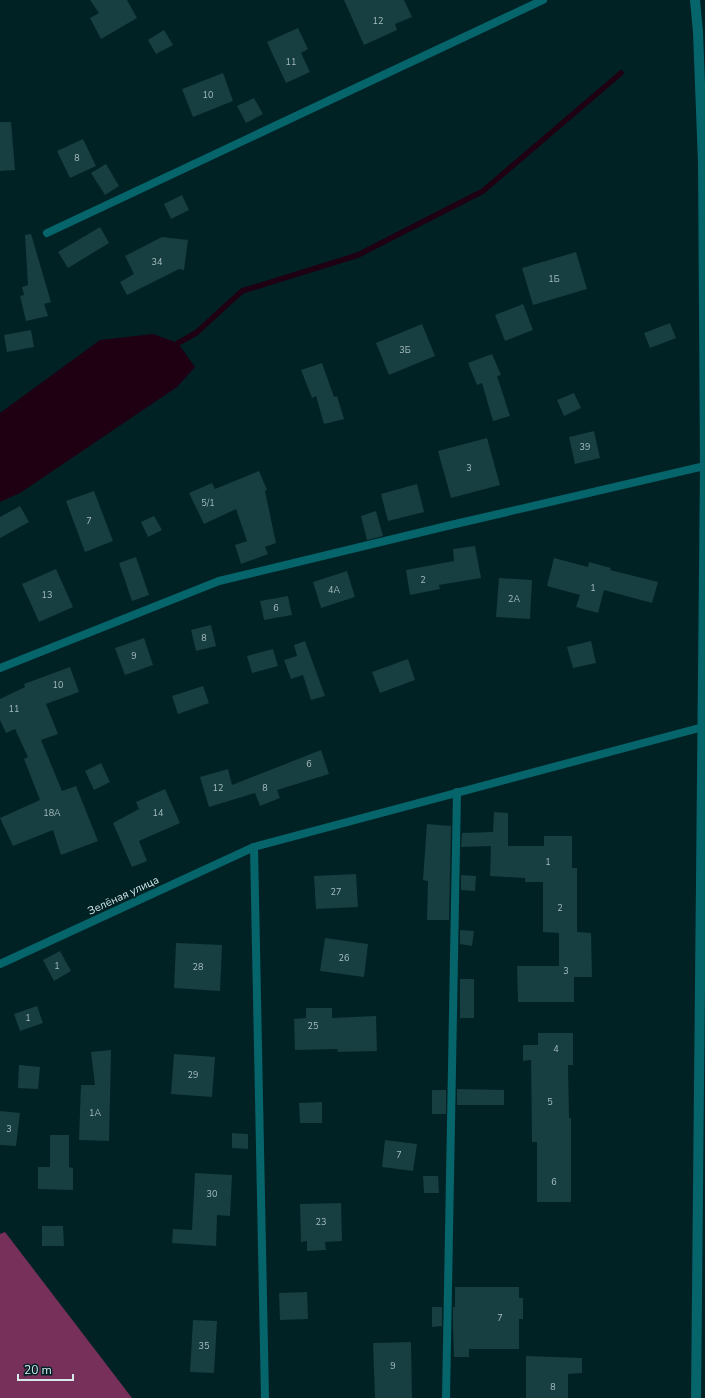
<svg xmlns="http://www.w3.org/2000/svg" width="705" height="1398" viewBox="0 0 705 1398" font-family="'Nunito Sans',sans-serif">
<rect width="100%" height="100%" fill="#002225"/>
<!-- forest -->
<polygon fill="#763059" points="5,1232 132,1398 0,1398 0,1234"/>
<!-- water -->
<polygon fill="#1f0013" points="153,334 178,343 195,367 177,387 20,493 0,502 0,413 100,340"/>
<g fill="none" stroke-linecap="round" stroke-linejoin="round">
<!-- stream -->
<polyline stroke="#1f0013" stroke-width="5.5" points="178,343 196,333 242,291 358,255 483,191 621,73"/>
</g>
<!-- building -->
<g fill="#173e41">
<polygon points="90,0 127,0 137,18 101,39 90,18 99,13"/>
<polygon points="344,0 404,0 412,17 395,24 397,30 364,45"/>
<polygon points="298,28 308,49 301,53 310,72 286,83 267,42"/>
<polygon points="164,30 173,45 156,54 148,40"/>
<polygon points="223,73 233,101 193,117 182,89"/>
<polygon points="254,98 263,114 246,123 237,106"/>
<polygon points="0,122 11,122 15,170 0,171"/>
<polygon points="83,139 96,166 70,178 57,151"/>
<polygon points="106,164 119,186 105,195 91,173"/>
<polygon points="182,195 189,210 171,219 164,204"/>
<polygon points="100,227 109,243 68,268 58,252"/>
<polygon points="31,234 51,302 44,304 48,316 26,321 20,296 24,295 22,287 28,285 25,235"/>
<polygon points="162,237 188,240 184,270 179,269 127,295 120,282 134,274 125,256"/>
<polygon points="576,252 587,289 533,305 522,268"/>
<polygon points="523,304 533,330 505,341 495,315"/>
<polygon points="670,323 676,338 650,348 644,333"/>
<polygon points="422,324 435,356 389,375 376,343"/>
<polygon points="31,330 34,347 7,352 4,335"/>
<polygon points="492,354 501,375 497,376 510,416 493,421 482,383 477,385 468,363"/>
<polygon points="322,363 334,397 337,396 344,419 324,424 316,396 312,398 301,370"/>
<polygon points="574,393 581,408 564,416 557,400"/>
<polygon points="594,431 600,458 575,464 569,437"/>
<polygon points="487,438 500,485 451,498 438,451"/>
<polygon points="259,471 267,490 265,491 276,543 265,547 268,554 241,564 235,545 247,541 236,509 204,524 189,493 212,483 215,489"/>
<polygon points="417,484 424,512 388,521 381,494"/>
<polygon points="94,491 113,541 85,552 66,501"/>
<polygon points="20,506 29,522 0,538 0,517"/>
<polygon points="376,511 383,536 367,540 361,516"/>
<polygon points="154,516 162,530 148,537 141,522"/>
<polygon points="475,546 481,578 439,585 440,589 410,595 406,570 454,561 453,549"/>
<polygon points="136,557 149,595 132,601 119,563"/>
<polygon points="554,558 588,567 589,562 611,568 610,570 658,582 652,603 604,590 598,613 576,607 580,595 547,586"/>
<polygon points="56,569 73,607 39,622 22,584"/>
<polygon points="347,571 355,597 321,608 313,582"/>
<polygon points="499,578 532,580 530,619 496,617"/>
<polygon points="288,596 292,615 264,620 260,601"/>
<polygon points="211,625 216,646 196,651 191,630"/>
<polygon points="144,638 153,665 125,675 115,648"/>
<polygon points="305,641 325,696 311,700 303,675 291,679 284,660 297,656 294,645"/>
<polygon points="591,641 596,663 573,668 567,647"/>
<polygon points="273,649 278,666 252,673 247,656"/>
<polygon points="408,659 415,680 380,693 372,672"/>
<polygon points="70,667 79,692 46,704 58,734 41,740 62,791 76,786 98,841 61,855 53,830 13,846 0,818 40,800 24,759 28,757 15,729 6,733 0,720 0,699 25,687 24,684"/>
<polygon points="203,686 209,703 178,714 172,696"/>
<polygon points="321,750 329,774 277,790 280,798 260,806 255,793 209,807 200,777 228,769 232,785"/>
<polygon points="101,763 110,782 94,790 85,771"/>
<polygon points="165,789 180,823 139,841 147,861 132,867 113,823 139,809 136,802"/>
<polygon points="494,812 508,813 508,846 544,846 544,836 572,836 572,868 577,868 577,932 591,933 592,977 574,977 574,1002 518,1002 517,966 559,966 559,933 543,932 543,882 525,882 525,878 490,876 491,846 461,847 462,833 493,832"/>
<polygon points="427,824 451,826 449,920 427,920 428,881 423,880"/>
<polygon points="356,874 358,907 316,909 314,876"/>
<polygon points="461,875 476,876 475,891 461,890"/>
<polygon points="460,930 474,931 472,946 460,944"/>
<polygon points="325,938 368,944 364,977 320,971"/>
<polygon points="176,943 222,945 220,991 174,988"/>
<polygon points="60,951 71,971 54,981 43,960"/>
<rect x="460" y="979" width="14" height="39"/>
<polygon points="37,1006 43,1023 20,1031 14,1014"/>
<polygon points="306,1008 332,1008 332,1018 376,1016 377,1051 338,1052 337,1049 295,1050 294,1019 306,1018"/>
<polygon points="538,1033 573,1033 573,1065 568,1065 569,1118 571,1118 571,1202 537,1202 537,1142 532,1142 531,1060 523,1061 523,1045 538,1045"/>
<polygon points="111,1050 109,1141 79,1140 81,1085 95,1085 91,1052"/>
<polygon points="174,1054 215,1057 212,1097 171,1094"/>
<polygon points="19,1065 40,1067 38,1089 18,1088"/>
<polygon points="457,1089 504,1090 504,1105 457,1105"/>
<rect x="432" y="1090" width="14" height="24"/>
<polygon points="322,1102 322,1123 300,1123 299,1103"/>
<polygon points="0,1111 20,1113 16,1146 0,1145"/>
<polygon points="232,1133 248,1134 248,1149 232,1148"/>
<polygon points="50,1135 69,1135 69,1167 73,1168 73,1190 38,1189 38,1167 50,1167"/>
<polygon points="385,1140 417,1144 413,1171 382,1167"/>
<polygon points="195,1173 232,1175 230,1216 217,1215 216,1246 172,1243 173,1229 192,1230"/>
<polygon points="423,1176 438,1176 439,1193 424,1193"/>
<polygon points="341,1203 342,1241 325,1242 326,1250 307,1251 307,1241 301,1242 300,1204"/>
<polygon points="42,1226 63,1226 64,1246 42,1246"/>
<polygon points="455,1287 519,1287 519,1298 523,1298 523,1319 519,1319 519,1349 469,1349 469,1357 454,1357 453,1326 453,1307 455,1307"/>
<polygon points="307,1292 308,1319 280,1320 279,1293"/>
<polygon points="432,1307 442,1307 442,1326 432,1327"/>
<polygon points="193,1320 217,1321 214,1373 190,1372"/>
<polygon points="411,1342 412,1398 375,1398 373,1343"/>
<polygon points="526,1356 582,1358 582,1373 568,1374 568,1398 526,1398"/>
</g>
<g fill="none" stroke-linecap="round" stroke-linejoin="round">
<!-- lane -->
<g stroke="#06646b" stroke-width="8">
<polyline points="47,233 543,0"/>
<polyline points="0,668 219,581 451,525 705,466"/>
<polyline points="254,847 265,1398"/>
<polyline points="0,964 254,847 703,727"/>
<polyline points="446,1398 457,792"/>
</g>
<!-- street -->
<polyline stroke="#06646b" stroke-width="10" points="695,0 698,32 703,163 705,466 696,1398"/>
</g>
<g text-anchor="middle" stroke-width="4" stroke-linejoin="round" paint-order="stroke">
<!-- number labels -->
<g font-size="9" fill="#a6bec0">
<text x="378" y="24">12</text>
<text x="291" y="65">11</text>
<text x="208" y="98">10</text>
<text x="77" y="161">8</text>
<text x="157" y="265">34</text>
<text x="554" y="282">1Б</text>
<text x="405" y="353">3Б</text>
<text x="585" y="450">39</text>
<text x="469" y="471">3</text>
<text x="208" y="506">5/1</text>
<text x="89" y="524">7</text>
<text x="423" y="583">2</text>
<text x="593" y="591">1</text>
<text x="334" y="593">4А</text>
<text x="47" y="598">13</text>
<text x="514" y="602">2А</text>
<text x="276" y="611">6</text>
<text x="204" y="641">8</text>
<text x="134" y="659">9</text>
<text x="58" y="688">10</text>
<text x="14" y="712">11</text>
<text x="309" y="767">6</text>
<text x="218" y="791">12</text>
<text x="265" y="791">8</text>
<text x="52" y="816">18А</text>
<text x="158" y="816">14</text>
<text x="548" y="865">1</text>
<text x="336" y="895">27</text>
<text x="560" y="911">2</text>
<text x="344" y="961">26</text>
<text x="57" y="969">1</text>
<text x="198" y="970">28</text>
<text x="566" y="974">3</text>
<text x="28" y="1021">1</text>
<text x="313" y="1029">25</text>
<text x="556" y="1052">4</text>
<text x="193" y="1078">29</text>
<text x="550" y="1105">5</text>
<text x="95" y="1116">1А</text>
<text x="9" y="1132">3</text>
<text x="399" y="1158">7</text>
<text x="554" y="1185">6</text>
<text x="212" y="1197">30</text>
<text x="321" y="1225">23</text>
<text x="500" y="1321">7</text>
<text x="204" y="1349">35</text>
<text x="393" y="1369">9</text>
<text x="553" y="1390">8</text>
</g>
<!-- street labels -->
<g font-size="11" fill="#d6e9eb" stroke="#002225">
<text transform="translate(123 895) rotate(-25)" y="4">Зелёная улица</text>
</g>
</g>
<!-- scale -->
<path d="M18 1374v6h55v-6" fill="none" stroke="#d6e9eb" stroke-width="2"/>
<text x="24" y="1374" font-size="12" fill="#d6e9eb" stroke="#002225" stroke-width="3" paint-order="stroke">20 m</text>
</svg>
